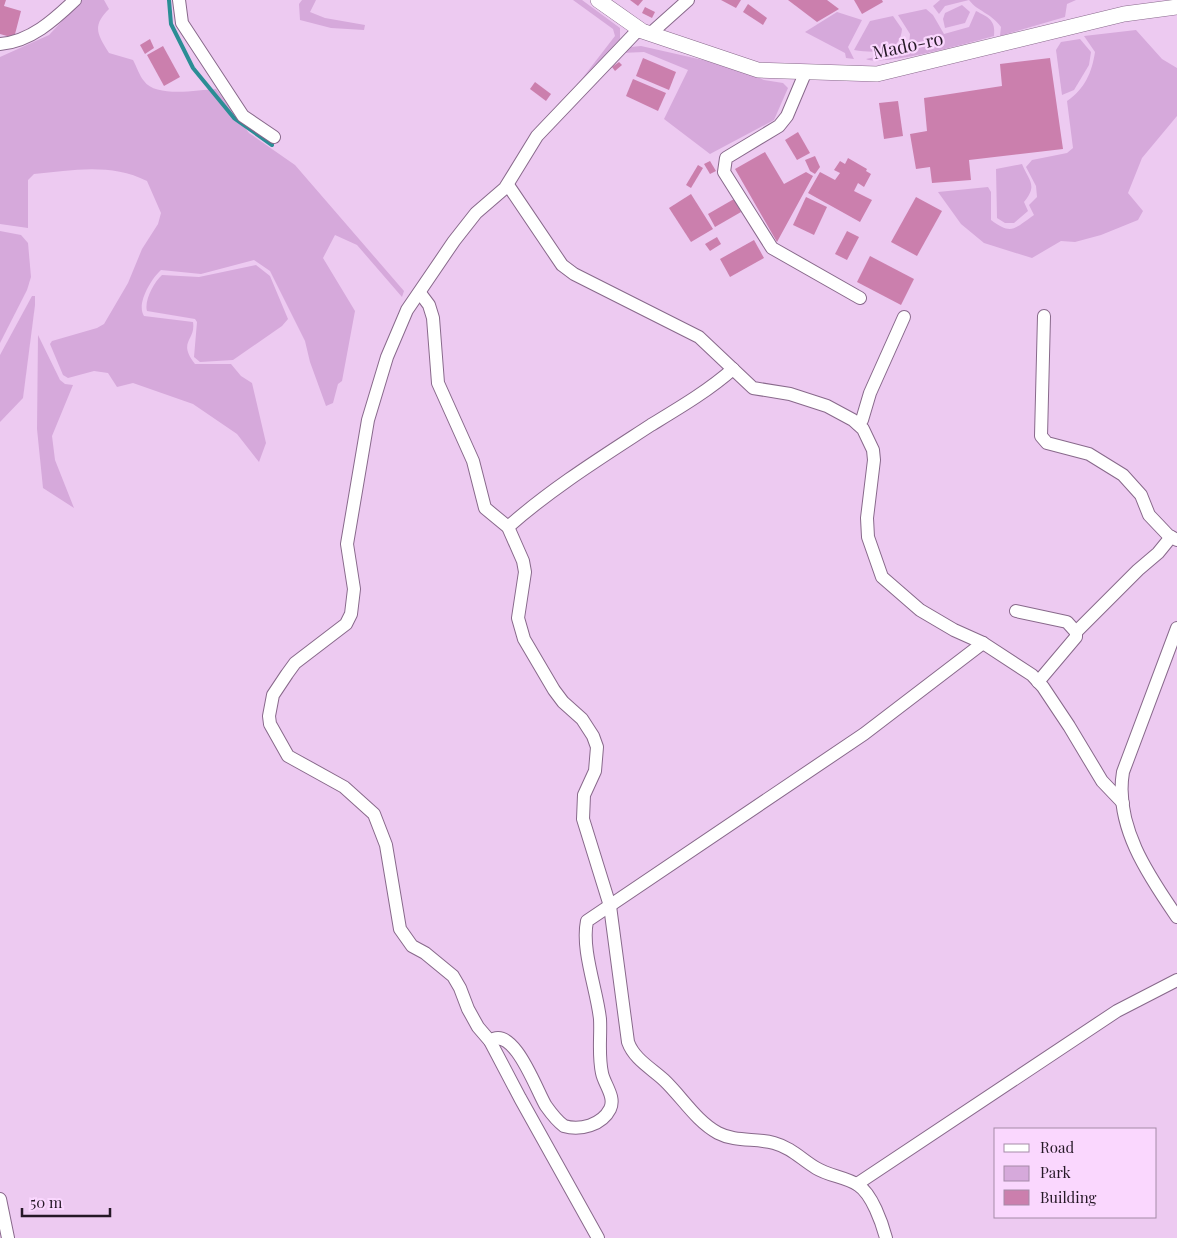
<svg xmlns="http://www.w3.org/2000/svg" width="1177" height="1238" viewBox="0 0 1177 1238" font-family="'Playfair Display',serif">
<rect width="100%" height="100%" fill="#edcaf1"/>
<!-- green -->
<g fill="#d6a9db">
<path d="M 82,0 L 104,0 L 109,9 C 92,26 97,34 109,53 L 133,60 C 137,67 139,75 144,81 C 156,98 197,90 216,89 L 249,133 L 295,165 L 404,291 L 402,297 L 357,245 L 335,235 L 323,258 L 355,311 L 342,381 L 338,384 L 333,403 L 326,406 L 310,362 L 305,341 L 270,271 L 254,260 L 201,274 L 161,270 C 151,279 136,304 144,316 L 193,322 C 196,341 177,341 195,364 L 231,364 L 241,376 L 252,383 L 266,443 L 259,462 L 237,434 L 193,404 L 133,383 L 117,387 L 108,373 L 94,371 L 68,378 L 63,375 L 50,344 L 52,341 L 97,328 L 104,324 L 128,283 L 142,249 L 158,224 L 161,213 L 147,181 C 111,163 73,170 34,174 L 28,180 L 28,228 L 0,224 L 0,57 L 49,35 Z"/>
<polygon points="302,0 316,0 310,12 325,18 365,25 364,30 331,28 300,20 299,4"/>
<polygon points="573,0 582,0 620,28 620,39 581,80 615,36 613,29"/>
<path d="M 940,0 L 1076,0 L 1067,4 L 1065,17 L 1000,36 L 1001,27 C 990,12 978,12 969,0 L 945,6 L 939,14 L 933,6 Z"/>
<polygon points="962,5 970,12 965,23 945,28 943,19 945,13"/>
<path d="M 926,9 L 933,15 L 944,34 L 969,27 L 976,11 C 988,17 996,20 994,36 C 973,42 882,67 866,59 L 904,51 L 909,45 L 910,34 L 898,15 Z"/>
<polygon points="837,12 862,20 848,47 854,59 846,58 845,53 805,32"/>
<path d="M 893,16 L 902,29 C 900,55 874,53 854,50 L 870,21 Z"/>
<path d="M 1136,30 L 1162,59 L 1177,68 L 1177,116 L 1142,158 L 1128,193 L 1143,211 L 1138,220 L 1101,235 L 1075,242 L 1061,241 L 1032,258 L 984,243 L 961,224 L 938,192 L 988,187 L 991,192 L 991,220 C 1012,236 1015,228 1034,215 L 1029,205 L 1037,197 L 1036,186 L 1026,167 L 1032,160 L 1067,153 L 1073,148 L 1067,101 C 1085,89 1092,72 1095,52 L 1084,36 Z"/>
<polygon points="1080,39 1091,52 1089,65 1074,90 1062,95 1056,50 1061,42"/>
<polygon points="641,46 734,67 764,80 783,83 788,88 774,120 710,154 664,119 688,70 644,52 621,53 631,47"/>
<path d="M 1022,164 C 1029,181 1038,185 1024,202 L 1028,211 L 1014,223 L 1005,223 L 997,218 L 996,169 Z"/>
<polygon points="0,231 21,235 28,243 31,277 27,290 0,343"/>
<path d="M 256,265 L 270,276 L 288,319 L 282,326 L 233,360 L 200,362 L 194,357 L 197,322 L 195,319 L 147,311 C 144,301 154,282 162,275 L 199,277 Z"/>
<polygon points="32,296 35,296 35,305 23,398 0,422 0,355"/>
<polygon points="38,335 60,380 65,384 73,385 52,436 55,460 74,508 43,488 37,429"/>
</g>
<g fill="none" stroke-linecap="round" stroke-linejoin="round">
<!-- stream -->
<polyline stroke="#2b8d95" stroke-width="4" points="169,0 171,24 193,68 234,118 272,145"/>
</g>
<!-- building -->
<g fill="#cb7fad">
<polygon points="0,0 6,0 4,6 21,11 14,38 0,34"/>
<polygon points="630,0 643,0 638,6"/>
<polygon points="721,0 741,0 736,8"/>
<polygon points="788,0 827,0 839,9 817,22"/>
<polygon points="854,0 882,0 883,2 862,14"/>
<polygon points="748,4 767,18 763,25 743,12"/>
<polygon points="645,7 655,12 652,18 642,13"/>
<polygon points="150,39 154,48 145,54 140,45"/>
<polygon points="163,46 180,77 164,86 147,55"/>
<polygon points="643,58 676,72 669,90 636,76"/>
<polygon points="1050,58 1063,149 969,160 971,180 932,183 930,167 916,169 910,134 927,131 924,98 1002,86 1000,64"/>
<polygon points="619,62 622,65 615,71 612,67"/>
<polygon points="633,79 666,93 658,111 626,96"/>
<polygon points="535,82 551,94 546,101 530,89"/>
<polygon points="898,101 903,136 884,139 879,103"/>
<polygon points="798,132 810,153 797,160 785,140"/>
<polygon points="765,152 784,184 806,172 813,176 777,242 735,169"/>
<polygon points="815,156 820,167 815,174 810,171 805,160"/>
<polygon points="848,158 867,169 866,171 871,174 864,187 858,183 854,191 872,200 860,222 808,193 820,172 835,180 840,173 834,170 840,161 845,164"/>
<polygon points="710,161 716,171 710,174 704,164"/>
<polygon points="698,165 703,168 691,188 686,185"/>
<polygon points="691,194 713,229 691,242 669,208"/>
<polygon points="806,197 827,207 814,235 793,225"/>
<polygon points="916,197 942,211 917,256 891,242"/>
<polygon points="734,199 741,212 715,227 708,214"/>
<polygon points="847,231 859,237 847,260 835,254"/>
<polygon points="717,237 721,244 710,251 705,244"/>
<polygon points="754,240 764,258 730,277 720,259"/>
<polygon points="870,256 914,279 901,305 857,282"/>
</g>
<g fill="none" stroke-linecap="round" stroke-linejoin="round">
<!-- minor casing -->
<g stroke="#88698b" stroke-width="14">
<g id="minor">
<polyline points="179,0 182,23 243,116 274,137"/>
<polyline points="650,34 688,0"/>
<path d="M 0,44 C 30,42 54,20 75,0"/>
<polyline points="806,71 787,116 779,126 726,158 724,172 772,248 860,298"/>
<polyline points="508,185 562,265 574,274 699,337 753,388 790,394 827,406 853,420 863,429 873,450 874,460 867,518 868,537 882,577 920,610 954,630 983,643 1032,675 1043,687 1069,726 1102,781 1123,803"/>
<path d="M 420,293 L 429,305 L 433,318 L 438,383 L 473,461 L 485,508 L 508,527 L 523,561 L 525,572 L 518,618 L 524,639 L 554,690 L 563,702 L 582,719 L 593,736 L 597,747 L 595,771 L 584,795 L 583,819 L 610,906 L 628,1042 C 634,1059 651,1068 664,1080 C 682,1097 696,1121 718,1133 C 735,1142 756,1138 774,1143 C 792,1148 801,1159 816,1168 C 829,1176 846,1177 858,1185 C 872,1194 882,1223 886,1238"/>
<polyline points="1044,316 1041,436 1047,443 1089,454 1123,475 1141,495 1149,515 1168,535 1177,540"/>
<polyline points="858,424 862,420 870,393 904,317"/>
<path d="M 508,527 C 552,488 602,457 651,425 C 679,408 708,391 733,369"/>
<polyline points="1016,611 1067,622 1076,632 1076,637 1038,682"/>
<path d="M 1177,628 L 1123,772 C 1114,825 1148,875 1177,917"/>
<polyline points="1076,632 1138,570 1158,553 1171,537"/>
<path d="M 490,1041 C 514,1024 537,1092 546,1106 C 551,1113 557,1121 564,1126 C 580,1131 602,1125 610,1109 C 616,1097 604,1084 602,1073 C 598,1054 601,1037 600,1019 C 597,990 581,950 587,921 L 864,734 L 983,643"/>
<polyline points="857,1184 1117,1011 1177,980"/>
<polyline points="0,1199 8,1238"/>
<polyline points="598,1238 520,1098 490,1041 478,1027 468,1009 460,988 453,976 425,953 412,946 400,929 386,845 374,814 344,787 288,756 270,724 269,716 273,695 287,674 295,663 346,624 351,614 354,589 347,544 368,420 387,357 407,310 454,241 476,213 505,188 537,136 639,29"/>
</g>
</g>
<!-- major casing -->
<g stroke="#88698b" stroke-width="16">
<polyline id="major" points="598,0 642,31 758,70 877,74 1124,14 1177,7"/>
</g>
<!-- minor -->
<use href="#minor" stroke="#fff" stroke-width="12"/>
<!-- major -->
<use href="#major" stroke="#fff" stroke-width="15"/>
</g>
<g text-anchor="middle" stroke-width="4.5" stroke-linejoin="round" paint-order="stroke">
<!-- street labels -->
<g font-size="18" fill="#251826" stroke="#fad7fe">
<text transform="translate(908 46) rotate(-12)" y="6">Mado-ro</text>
</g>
</g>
<!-- legend -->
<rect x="994" y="1128" width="162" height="90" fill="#fad7fe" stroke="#a58ba8"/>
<rect x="1004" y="1144" width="25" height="8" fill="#ffffff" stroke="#a58ba8"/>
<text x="1040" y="1153" font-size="15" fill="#251826">Road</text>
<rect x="1004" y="1166" width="25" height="15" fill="#d6a9db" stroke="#a58ba8"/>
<text x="1040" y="1178" font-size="15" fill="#251826">Park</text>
<rect x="1004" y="1190" width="25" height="15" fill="#cb7fad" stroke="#a58ba8"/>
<text x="1040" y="1203" font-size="15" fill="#251826">Building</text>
<!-- scale -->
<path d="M22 1208v8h88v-8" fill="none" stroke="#251826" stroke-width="2.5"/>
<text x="30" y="1208" font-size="15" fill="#251826" stroke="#fad7fe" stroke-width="4" paint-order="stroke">50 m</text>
</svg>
